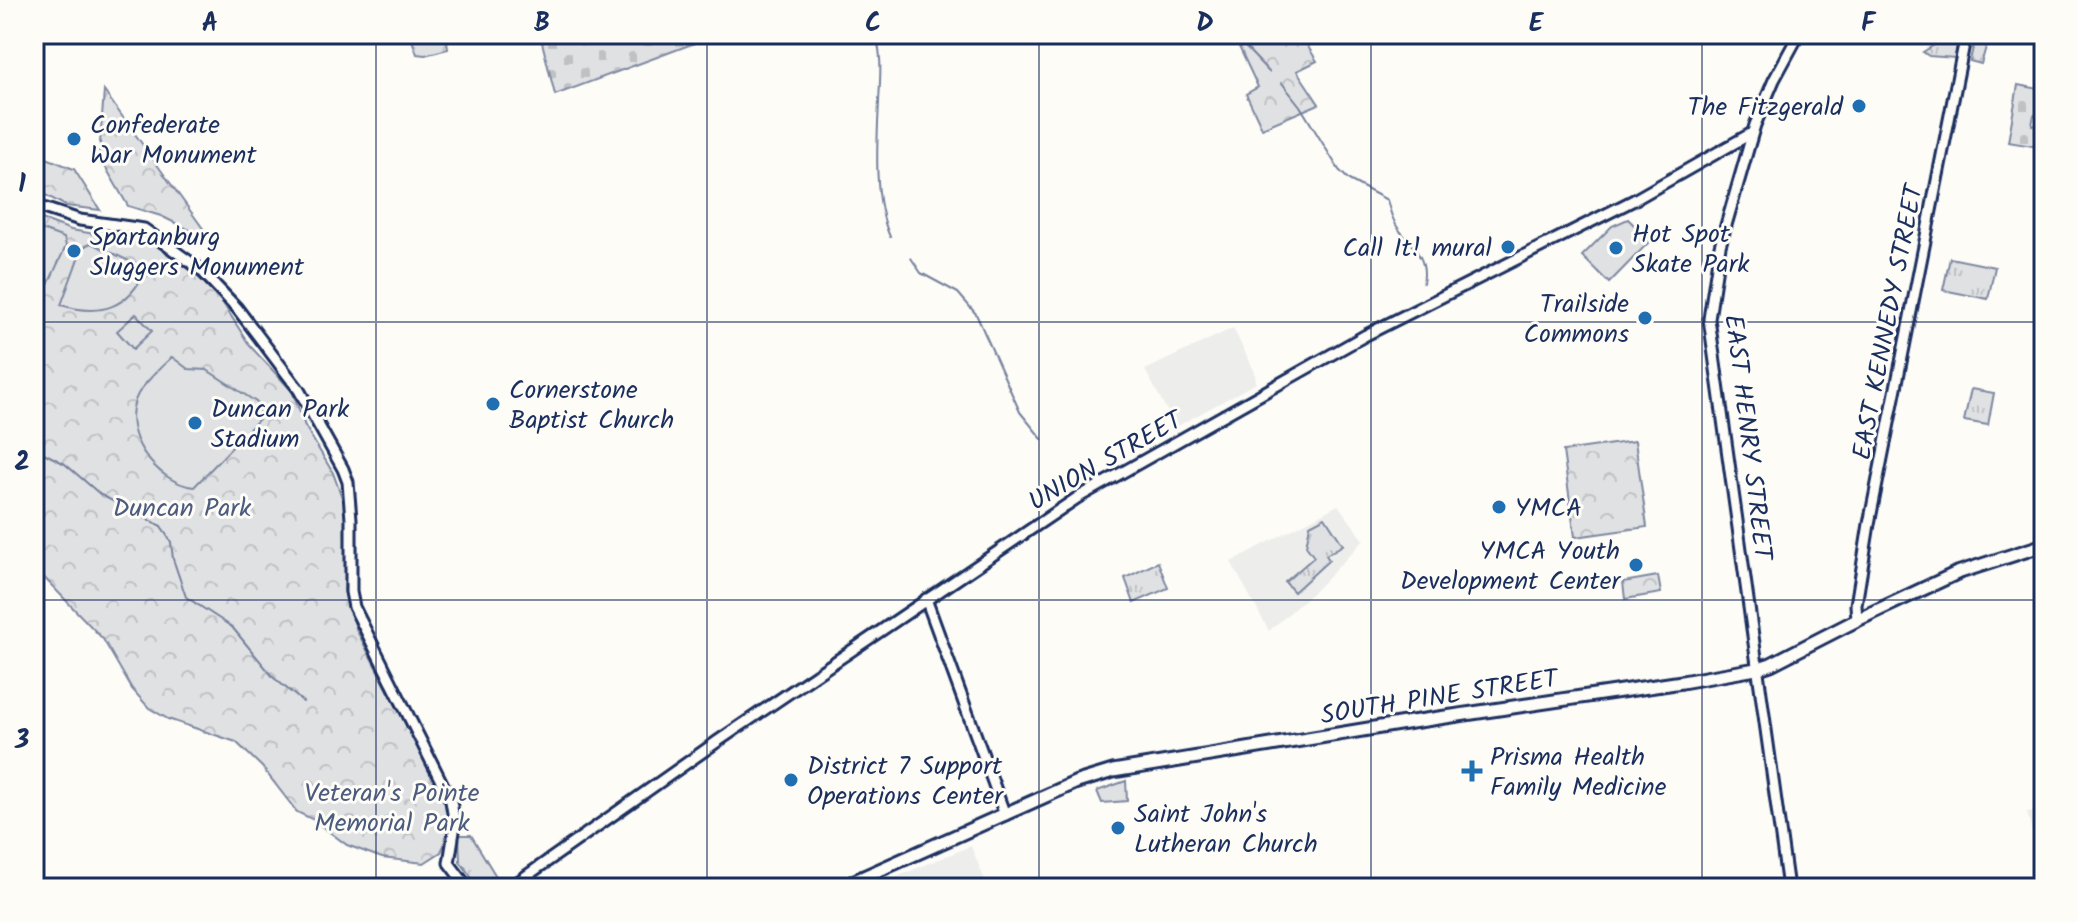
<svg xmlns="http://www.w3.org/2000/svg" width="2078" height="922" viewBox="0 0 2078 922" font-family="Kalam,sans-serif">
<defs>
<pattern id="grass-tufts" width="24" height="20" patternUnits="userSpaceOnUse" patternTransform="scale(2)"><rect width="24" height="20" fill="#e0e1e3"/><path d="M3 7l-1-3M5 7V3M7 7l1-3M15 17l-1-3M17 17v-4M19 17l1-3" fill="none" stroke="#c0c1c5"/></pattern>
<pattern id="forest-crowns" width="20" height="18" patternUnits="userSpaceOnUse" patternTransform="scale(2)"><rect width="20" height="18" fill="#e0e1e3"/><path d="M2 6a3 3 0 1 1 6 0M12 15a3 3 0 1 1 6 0" fill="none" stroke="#c0c1c5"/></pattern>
<pattern id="cemetery-stones" width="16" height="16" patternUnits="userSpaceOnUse" patternTransform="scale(2)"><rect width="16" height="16" fill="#e0e1e3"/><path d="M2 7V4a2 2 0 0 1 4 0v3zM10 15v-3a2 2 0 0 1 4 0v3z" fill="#c0c1c5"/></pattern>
<pattern id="garden-furrows" width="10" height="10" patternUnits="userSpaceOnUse" patternTransform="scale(2)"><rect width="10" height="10" fill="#e0e1e3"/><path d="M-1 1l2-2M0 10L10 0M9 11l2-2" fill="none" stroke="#c0c1c5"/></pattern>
</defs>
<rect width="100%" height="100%" fill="#fdfcf7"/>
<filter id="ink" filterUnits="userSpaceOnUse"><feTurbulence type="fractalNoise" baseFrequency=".0125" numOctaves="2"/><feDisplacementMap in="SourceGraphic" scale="16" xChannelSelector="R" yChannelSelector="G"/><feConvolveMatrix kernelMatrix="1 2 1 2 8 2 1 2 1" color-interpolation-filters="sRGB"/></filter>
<g filter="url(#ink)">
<!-- built -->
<g fill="#edeeec">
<polygon points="1233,328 1255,372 1256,383 1176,427 1145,370"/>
<polygon points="1338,505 1364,540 1319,587 1269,631 1231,562"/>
<polygon points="2044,809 2044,882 2027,812"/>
<polygon points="971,846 988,888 869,888"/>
</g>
<!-- grass -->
<g fill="url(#grass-tufts)" stroke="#7e88a0" stroke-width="2">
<polygon points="1952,34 1959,34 1955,58 1929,56 1923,52"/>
<polygon points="1950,258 1995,267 1988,299 1943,290"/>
<polygon points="1971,389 1994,393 1988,425 1964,421"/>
<polygon points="1325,517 1343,545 1326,555 1329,560 1294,592 1285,582 1314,557 1306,546 1310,525"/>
<polygon points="1158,562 1168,588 1134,603 1125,578"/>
<polygon points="1126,781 1127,801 1102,803 1097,791"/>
<polygon points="459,835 471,835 497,878 483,888 478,887 460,861"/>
</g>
<!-- forest -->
<g fill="url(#forest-crowns)" stroke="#7e88a0" stroke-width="2">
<polygon points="420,34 430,38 439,34 447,40 448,49 425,55 417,54 412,40"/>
<polygon points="1233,34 1300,34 1317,61 1297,71 1319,104 1262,128 1246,94 1258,87"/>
<polygon points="104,91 212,241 161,216 128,206 99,156"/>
<polygon points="34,153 74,169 100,210 66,206 34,189"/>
<polygon points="34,216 71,230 101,235 139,232 176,256 219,297 250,346 292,391 305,426 333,473 344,503 347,550 344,591 357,631 446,801 450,832 441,852 424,863 382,858 347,845 312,819 297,812 262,767 236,742 168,719 149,708 132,689 103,639 34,567"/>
<polygon points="1635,441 1647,527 1575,537 1563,451"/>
<polygon points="1658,576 1661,593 1625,599 1623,582"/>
</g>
<!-- cemetery -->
<g fill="url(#cemetery-stones)" stroke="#7e88a0" stroke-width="2">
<polygon points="540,34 719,34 555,95"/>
<polygon points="2018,85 2044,90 2039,116 2034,115 2032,125 2037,126 2035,135 2044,137 2044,148 2008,142"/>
</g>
<!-- garden -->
<polygon fill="url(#garden-furrows)" stroke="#7e88a0" stroke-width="2" points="1976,34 1995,34 1986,47 1981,64 1970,61"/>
<!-- pitch -->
<g fill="#e0e1e3" stroke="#7e88a0" stroke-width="2">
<polygon points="1628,219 1650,241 1609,283 1582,256 1612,226"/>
<polygon points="34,227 64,238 66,246 40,302 34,299"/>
<path d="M 91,243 L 146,269 C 129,308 101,317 61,305 L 82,248 Z"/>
<polygon points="136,314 152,331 133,349 117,331"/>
<path d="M 172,357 L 188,369 L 207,370 L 256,402 L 260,407 L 259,419 L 194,487 C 156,483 117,431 138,394 C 146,381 161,367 172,357 Z"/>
</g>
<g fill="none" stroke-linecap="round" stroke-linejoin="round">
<!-- stream -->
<g stroke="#76819c" stroke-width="2">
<path d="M 875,34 C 883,55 880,79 879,102 C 877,145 873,197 890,237"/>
<polyline points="1233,34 1269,72"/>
<path d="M 1282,83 L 1300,106 L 1339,170 L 1349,180 L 1387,200 C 1390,211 1393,222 1400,231 C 1414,248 1428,259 1423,283"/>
<polyline points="911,258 921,273 958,293 976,314 1020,412 1042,439"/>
<polyline points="34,448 65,464 101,495 161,526 171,542 173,559 186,597 232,627 274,678 303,702"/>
</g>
<!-- secondary casing -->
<g stroke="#1b2f5e" stroke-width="15">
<g id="secondary">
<polyline points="34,205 80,220 144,229 200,269 237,308 299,390 343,469 348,482 351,519 351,592 354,607 451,801 455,825 449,863 468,888"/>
<polyline points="926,599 1005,815"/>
<polyline points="1857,620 1856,605 1869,524 1966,34"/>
<polyline points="502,888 515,884 718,741 1077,498 1366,335 1634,200 1752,133"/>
<polyline points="1788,888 1709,319 1720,246 1755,125 1774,80 1799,34"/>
</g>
</g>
<!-- highway casing -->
<g stroke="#1b2f5e" stroke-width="17">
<polyline id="highway" points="839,888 1077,782 1113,771 1405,723 1682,682 1756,669 1771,664 1857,620 1957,573 2044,545"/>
</g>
<!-- secondary -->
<use href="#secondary" stroke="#fdfcf7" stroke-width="9"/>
<!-- highway -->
<use href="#highway" stroke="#fdfcf7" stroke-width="11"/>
</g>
</g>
<!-- grid -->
<path fill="none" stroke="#1b2f5e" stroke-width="2" stroke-opacity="0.55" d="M 376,34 L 376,888M 707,34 L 707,888M 1039,34 L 1039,888M 1371,34 L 1371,888M 1702,34 L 1702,888M 34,322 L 2044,322M 34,600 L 2044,600"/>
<!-- markers -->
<g fill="#1f6fb2" stroke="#fdfcf7" stroke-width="3">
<circle cx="1859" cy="106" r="8"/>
<circle cx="74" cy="139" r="8"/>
<circle cx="1508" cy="247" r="8"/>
<circle cx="1616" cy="248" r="8"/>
<circle cx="74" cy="251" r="8"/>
<circle cx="1645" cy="318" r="8"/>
<circle cx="493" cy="404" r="8"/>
<circle cx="195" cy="423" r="8"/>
<circle cx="1499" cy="507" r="8"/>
<circle cx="1636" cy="565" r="8"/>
<path d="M1468 759h8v8h8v8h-8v8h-8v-8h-8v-8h8z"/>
<circle cx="791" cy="780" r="8"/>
<circle cx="1118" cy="828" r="8"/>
</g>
<g text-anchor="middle" stroke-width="6" stroke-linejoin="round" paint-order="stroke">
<!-- poi labels -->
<g font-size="26" fill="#1b2f5e" stroke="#fdfcf7" text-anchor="start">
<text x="1843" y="115" text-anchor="end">The Fitzgerald</text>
<text x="90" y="133">Confederate<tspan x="90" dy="30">War Monument</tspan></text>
<text x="1632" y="242">Hot Spot<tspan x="1632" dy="30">Skate Park</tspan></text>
<text x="90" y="245">Spartanburg<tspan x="90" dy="30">Sluggers Monument</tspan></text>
<text x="1492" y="256" text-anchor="end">Call It! mural</text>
<text x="1629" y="312" text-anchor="end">Trailside<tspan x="1629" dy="30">Commons</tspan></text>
<text x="509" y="398">Cornerstone<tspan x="509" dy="30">Baptist Church</tspan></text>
<text x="211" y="417">Duncan Park<tspan x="211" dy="30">Stadium</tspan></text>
<text x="1515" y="516">YMCA</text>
<text x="1620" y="559" text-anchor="end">YMCA Youth<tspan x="1620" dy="30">Development Center</tspan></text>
<text x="1490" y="765">Prisma Health<tspan x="1490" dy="30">Family Medicine</tspan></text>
<text x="807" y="774">District 7 Support<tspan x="807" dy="30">Operations Center</tspan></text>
<text x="1134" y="822">Saint John's<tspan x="1134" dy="30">Lutheran Church</tspan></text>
</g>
<!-- street labels -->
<g font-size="26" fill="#1b2f5e" stroke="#fdfcf7">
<text transform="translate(1887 322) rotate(-79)" y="9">EAST KENNEDY STREET</text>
<text transform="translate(1749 437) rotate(83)" y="9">EAST HENRY STREET</text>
<text transform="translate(1105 460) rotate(-30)" y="9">UNION STREET</text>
<text transform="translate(1439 696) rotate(-9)" y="9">SOUTH PINE STREET</text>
</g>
<!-- park labels -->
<g font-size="26" fill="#4c5c7f" stroke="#fdfcf7">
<text x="182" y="516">Duncan Park</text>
<text x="392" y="801">Veteran's Pointe<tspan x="392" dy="30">Memorial Park</tspan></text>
</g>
</g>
<!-- margin -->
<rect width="2078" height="922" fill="none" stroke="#fdfcf7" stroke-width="88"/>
<rect x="44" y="44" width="1990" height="834" fill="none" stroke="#1b2f5e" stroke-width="3"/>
<g font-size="26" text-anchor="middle" font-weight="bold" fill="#1b2f5e">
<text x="210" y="31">A</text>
<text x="542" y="31">B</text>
<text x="873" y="31">C</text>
<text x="1205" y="31">D</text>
<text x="1536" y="31">E</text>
<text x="1868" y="31">F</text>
<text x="22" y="192">1</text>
<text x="22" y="470">2</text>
<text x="22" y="748">3</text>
</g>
</svg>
